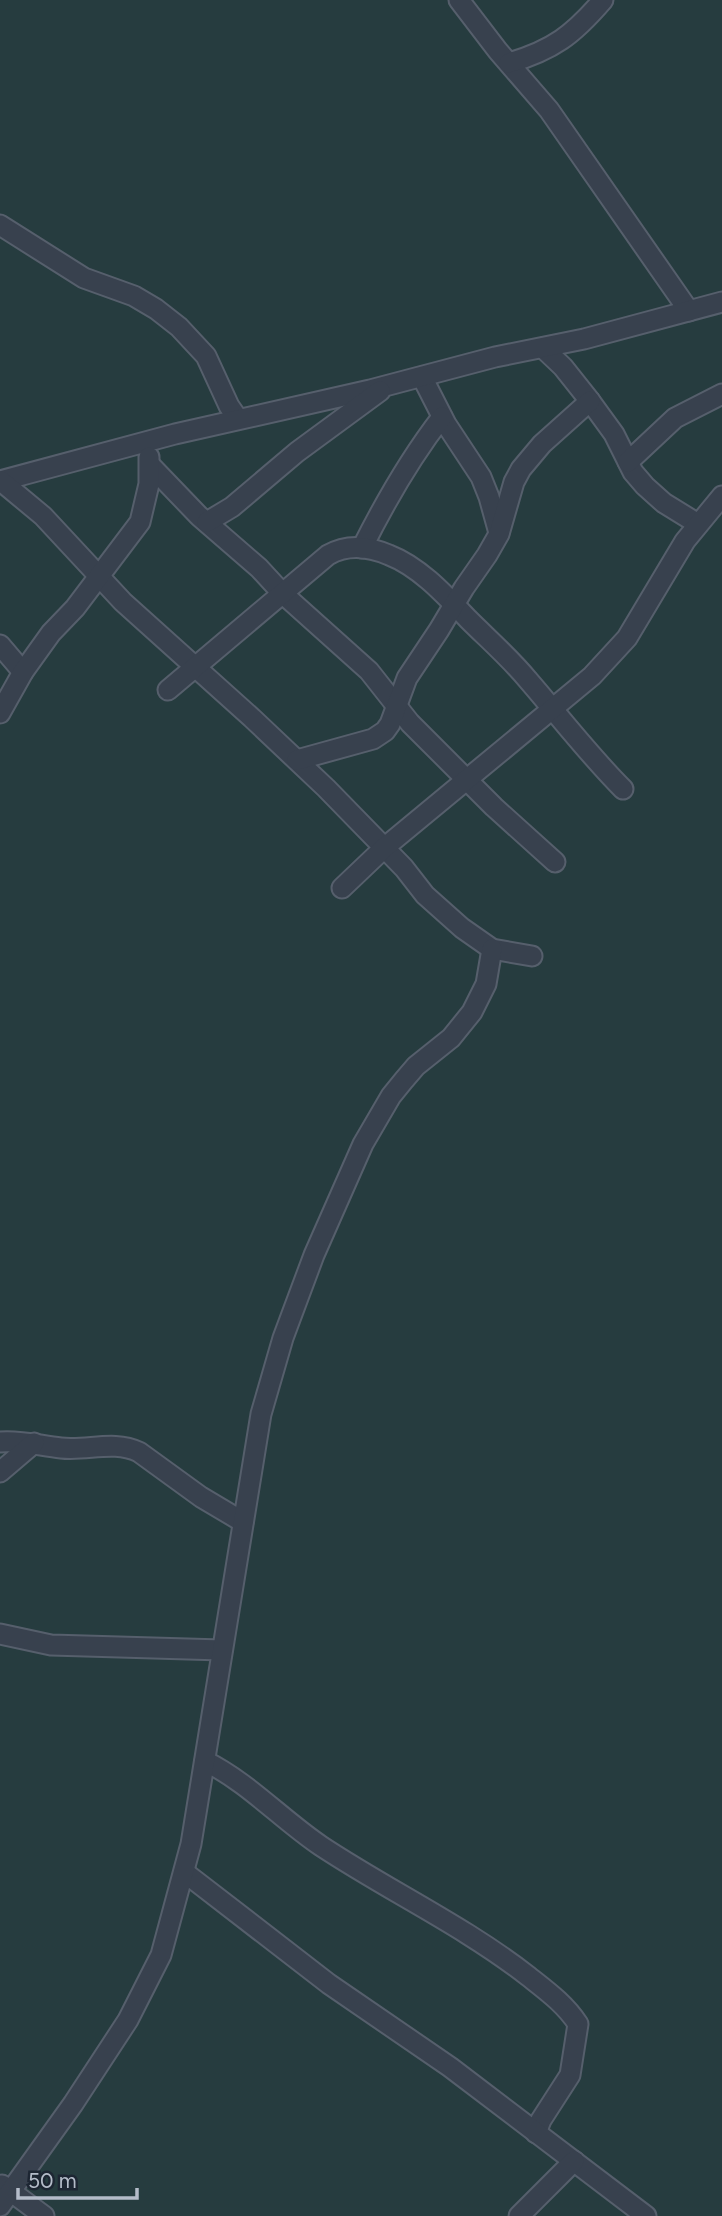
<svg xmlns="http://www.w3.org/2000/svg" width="722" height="2216" viewBox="0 0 722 2216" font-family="Figtree,sans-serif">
<rect width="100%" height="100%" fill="#242f3e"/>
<!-- green -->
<rect fill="#263c3f" x="0" y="0" width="722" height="2216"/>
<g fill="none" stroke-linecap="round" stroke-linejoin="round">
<!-- minor casing -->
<g stroke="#565f6c" stroke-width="23">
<g id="minor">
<polyline points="459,0 498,51 549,110 689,311"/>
<path d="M 509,63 C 553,50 573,35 603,0"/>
<polyline points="0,225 84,278 134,296 156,309 179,327 206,356 229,406 238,419"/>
<polyline points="543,348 563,367 590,401 614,434 633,472 645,486 664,503 698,524"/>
<polyline points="422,377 446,424 481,477 489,497 499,533"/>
<polyline points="628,462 675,418 722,394"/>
<polyline points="150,465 199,516 259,568 282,593 369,671 410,723 494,807 555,862"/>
<polyline points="0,481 175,434 370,390 495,357 584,339 722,302"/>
<polyline points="1,481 43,516 123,602 252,718 326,788 404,868 425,895 462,928 492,949 532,956"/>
<polyline points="207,522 232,507 297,452 380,391"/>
<path d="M 362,548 C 385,502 411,457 442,417"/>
<polyline points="0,645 23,672"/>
<path d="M 168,690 L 328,555 C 347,544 368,546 389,555 C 420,567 446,596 468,619 C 488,639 510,658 528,680 C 560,717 589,755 623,789"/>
<polyline points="0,713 23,672 51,633 75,608 140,522 149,484 149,457"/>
<polyline points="297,760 373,739 385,731 390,724 407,678 439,630 464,588 487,555 499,534 514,482 521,469 542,444 590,401"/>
<polyline points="342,888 384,848 592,676 627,638 685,541 722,496"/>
<path d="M 0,1442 C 21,1440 41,1446 61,1448 C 88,1451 114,1440 139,1452 L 201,1497 L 243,1522"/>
<polyline points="0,1472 34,1443"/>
<polyline points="0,1634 51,1645 222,1650"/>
<path d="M 205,1761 C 249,1783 281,1819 321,1846 C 389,1891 464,1926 528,1976 C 547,1991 565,2004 578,2024 L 570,2075 L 541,2120 L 536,2133"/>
<polyline points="184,1872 329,1984 450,2067 646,2216"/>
<polyline points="2,2185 44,2216"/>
<polyline points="0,2206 73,2104 128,2020 161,1955 191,1844 261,1414 283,1338 314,1255 363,1144 391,1096 404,1080 416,1066 451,1038 472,1012 486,984 492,949"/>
<polyline points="519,2216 574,2161"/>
</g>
</g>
<!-- minor -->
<use href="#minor" stroke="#38414e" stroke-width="19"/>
</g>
<!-- scale -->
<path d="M18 2188v10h119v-10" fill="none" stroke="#b4bcc9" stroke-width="3.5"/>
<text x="28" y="2188" font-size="21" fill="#b4bcc9" stroke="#1d2633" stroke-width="5" paint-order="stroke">50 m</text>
</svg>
